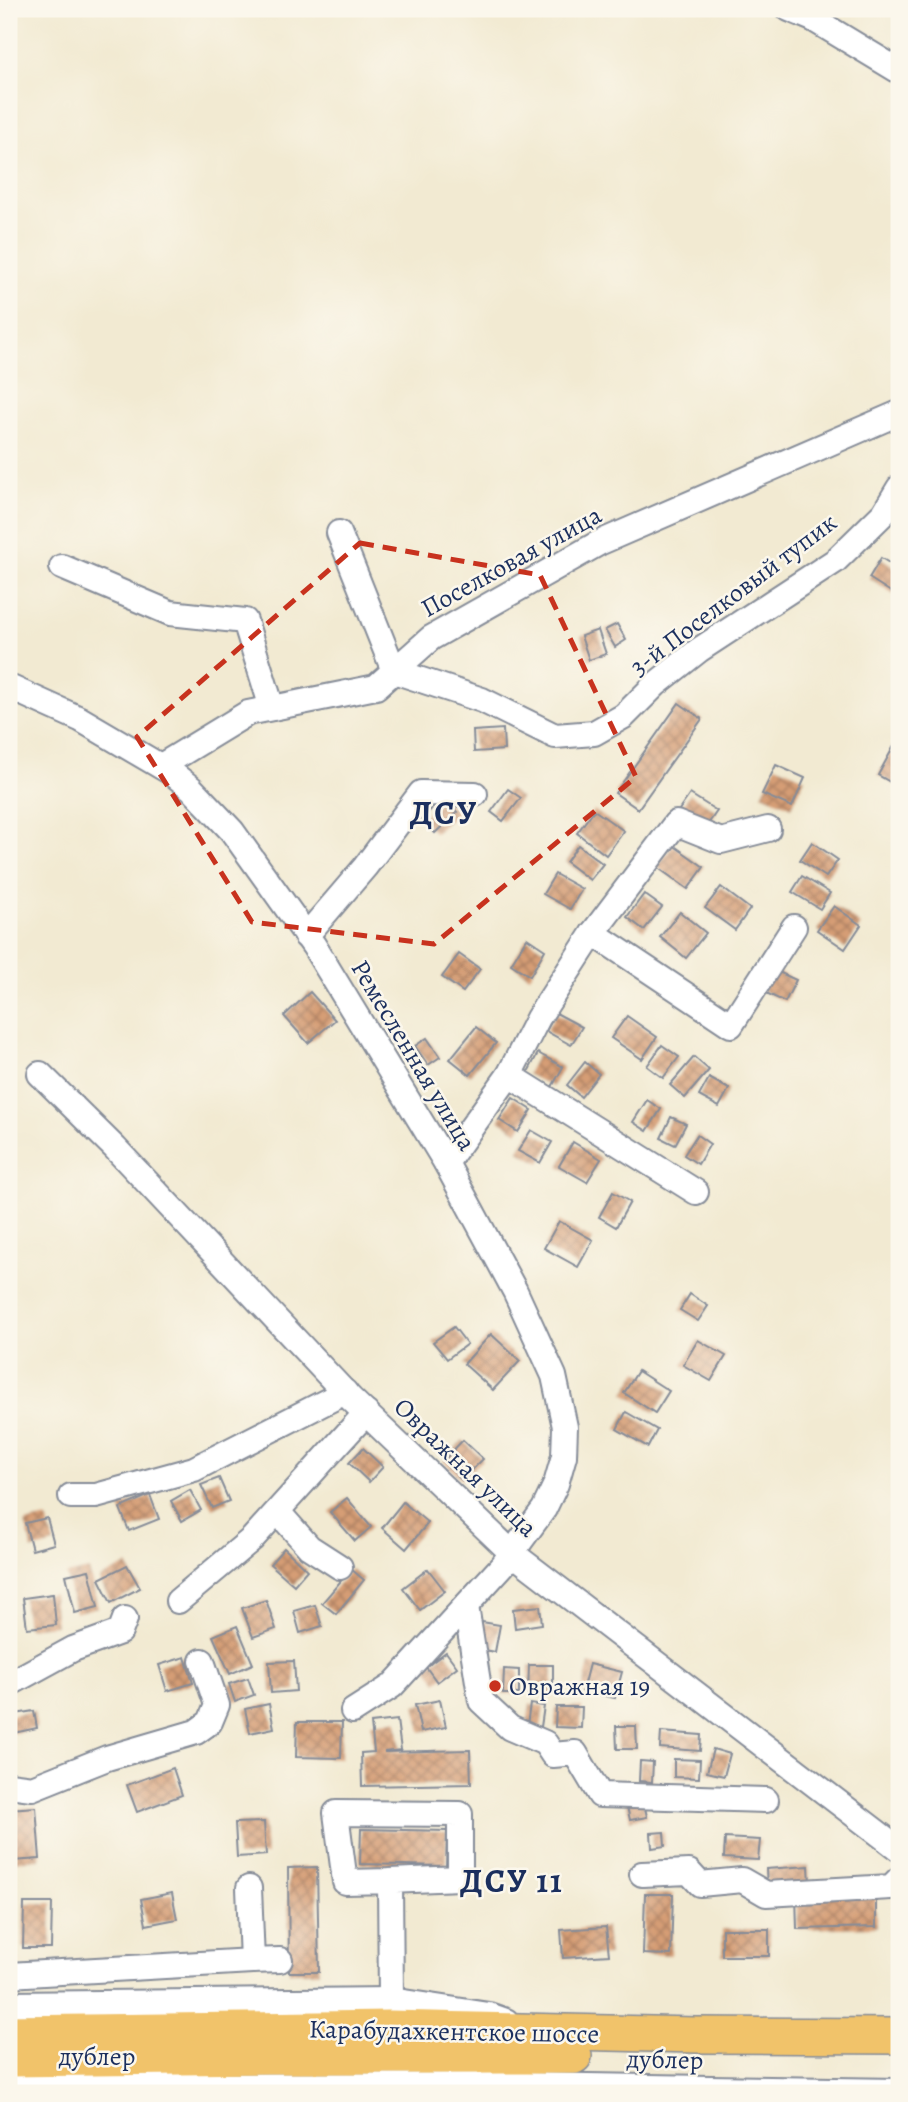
<svg xmlns="http://www.w3.org/2000/svg" width="908" height="2102" viewBox="0 0 908 2102" font-family="Alegreya,serif">
<defs>
<pattern id="building-cross-hatch" width="8" height="8" patternUnits="userSpaceOnUse" patternTransform="scale(1.75)"><rect width="8" height="8" fill="#d59d75"/><path d="M0 0l8 8M0 8l8-8" fill="none" stroke="#ac8063"/></pattern>
</defs>
<rect width="100%" height="100%" fill="#fbf7ec"/>
<filter id="ink" filterUnits="userSpaceOnUse"><feTurbulence type="fractalNoise" baseFrequency=".0143" numOctaves="2"/><feDisplacementMap in="SourceGraphic" scale="14" xChannelSelector="R" yChannelSelector="G"/><feConvolveMatrix kernelMatrix="1 2 1 2 8 2 1 2 1" color-interpolation-filters="sRGB"/></filter>
<filter id="wash" filterUnits="userSpaceOnUse"><feTurbulence type="fractalNoise" baseFrequency=".00686" numOctaves="4" result="noise"/><feDisplacementMap in="SourceGraphic" scale="28" xChannelSelector="R" yChannelSelector="G"/><feGaussianBlur stdDeviation="1.57" result="paint"/><feColorMatrix in="noise" values="0 0 0 0 0 0 0 0 0 0 0 0 0 0 0 0 0 1.4 0 .05"/><feComposite in="paint" operator="in"/></filter>
<g filter="url(#wash)">
<rect width="100%" height="100%" fill="#f2ead2"/>
<g id="blocks">
<!-- building -->
<g fill="url(#building-cross-hatch)">
<polygon points="881,558 899,569 899,593 897,596 869,578"/>
<polygon points="617,624 626,640 615,647 605,630"/>
<polygon points="598,630 606,654 589,660 581,636"/>
<polygon points="679,703 702,719 638,809 615,793"/>
<polygon points="503,729 504,750 474,752 473,731"/>
<polygon points="899,737 899,787 878,775"/>
<polygon points="776,765 805,778 792,807 762,794"/>
<polygon points="508,789 521,798 503,821 491,812"/>
<polygon points="690,794 717,811 706,827 679,810"/>
<polygon points="443,798 457,812 435,833 421,819"/>
<polygon points="594,810 624,831 606,855 577,833"/>
<polygon points="812,842 838,860 826,877 800,860"/>
<polygon points="578,845 603,864 590,880 566,862"/>
<polygon points="673,845 704,867 688,889 657,867"/>
<polygon points="555,874 582,889 570,909 543,894"/>
<polygon points="802,876 830,893 820,909 792,892"/>
<polygon points="721,887 750,909 735,930 705,908"/>
<polygon points="644,894 662,907 644,930 627,917"/>
<polygon points="834,906 861,925 845,949 817,930"/>
<polygon points="680,912 706,933 686,958 660,937"/>
<polygon points="527,938 545,950 530,976 511,964"/>
<polygon points="459,954 480,969 463,992 442,977"/>
<polygon points="772,969 796,980 785,1002 762,991"/>
<polygon points="310,992 335,1020 308,1043 284,1016"/>
<polygon points="556,1013 582,1027 571,1045 546,1031"/>
<polygon points="627,1016 657,1037 642,1059 611,1038"/>
<polygon points="476,1027 496,1043 470,1075 450,1059"/>
<polygon points="427,1038 440,1057 428,1065 415,1046"/>
<polygon points="662,1045 679,1057 663,1078 647,1066"/>
<polygon points="538,1053 563,1067 552,1087 527,1074"/>
<polygon points="694,1057 709,1070 685,1098 670,1085"/>
<polygon points="585,1062 599,1074 581,1097 567,1085"/>
<polygon points="709,1078 729,1089 719,1107 699,1096"/>
<polygon points="513,1098 532,1110 518,1132 499,1120"/>
<polygon points="647,1100 661,1109 647,1131 633,1122"/>
<polygon points="671,1117 686,1124 675,1145 661,1138"/>
<polygon points="531,1130 552,1142 540,1163 518,1151"/>
<polygon points="697,1135 710,1144 698,1164 684,1155"/>
<polygon points="573,1142 601,1159 587,1182 559,1166"/>
<polygon points="613,1192 630,1202 616,1227 599,1217"/>
<polygon points="559,1221 593,1240 578,1267 544,1248"/>
<polygon points="690,1294 708,1306 698,1321 680,1310"/>
<polygon points="454,1327 467,1344 447,1359 433,1342"/>
<polygon points="491,1334 520,1361 493,1390 464,1364"/>
<polygon points="698,1340 726,1356 711,1381 683,1365"/>
<polygon points="638,1371 669,1391 655,1413 624,1393"/>
<polygon points="626,1412 657,1430 648,1447 617,1429"/>
<polygon points="463,1440 483,1459 462,1480 443,1461"/>
<polygon points="363,1448 383,1467 369,1482 349,1463"/>
<polygon points="219,1478 229,1501 212,1508 201,1485"/>
<polygon points="190,1490 201,1510 182,1521 171,1501"/>
<polygon points="150,1495 159,1519 129,1531 120,1508"/>
<polygon points="347,1498 371,1527 355,1541 330,1512"/>
<polygon points="403,1502 428,1523 406,1549 382,1528"/>
<polygon points="47,1518 54,1544 32,1550 25,1523"/>
<polygon points="284,1548 307,1570 294,1585 270,1564"/>
<polygon points="127,1565 140,1588 111,1603 99,1579"/>
<polygon points="351,1569 364,1580 336,1614 322,1603"/>
<polygon points="428,1569 445,1591 420,1610 403,1588"/>
<polygon points="89,1570 98,1607 75,1613 66,1575"/>
<polygon points="53,1594 56,1625 27,1628 23,1598"/>
<polygon points="266,1600 276,1629 253,1637 242,1608"/>
<polygon points="315,1605 322,1626 300,1633 294,1611"/>
<polygon points="540,1606 542,1624 515,1628 513,1609"/>
<polygon points="482,1622 500,1625 495,1652 478,1649"/>
<polygon points="237,1626 253,1664 230,1674 213,1636"/>
<polygon points="446,1652 457,1667 437,1682 426,1667"/>
<polygon points="185,1657 193,1683 167,1691 159,1665"/>
<polygon points="294,1661 296,1691 271,1693 269,1662"/>
<polygon points="589,1664 622,1672 615,1698 582,1691"/>
<polygon points="529,1665 553,1665 553,1694 528,1694"/>
<polygon points="504,1669 519,1670 519,1694 503,1694"/>
<polygon points="248,1678 254,1695 235,1702 229,1684"/>
<polygon points="440,1700 446,1727 421,1732 415,1705"/>
<polygon points="269,1704 274,1728 250,1733 245,1709"/>
<polygon points="530,1704 544,1706 541,1727 527,1725"/>
<polygon points="556,1707 582,1707 581,1728 555,1727"/>
<polygon points="34,1711 37,1728 9,1734 9,1715"/>
<polygon points="397,1720 401,1750 384,1752 470,1750 471,1784 362,1786 361,1753 374,1752 371,1723"/>
<polygon points="297,1722 342,1722 341,1758 296,1757"/>
<polygon points="616,1726 636,1726 637,1749 617,1749"/>
<polygon points="661,1732 701,1735 700,1751 660,1748"/>
<polygon points="713,1749 730,1754 724,1776 707,1772"/>
<polygon points="674,1759 700,1760 699,1778 674,1777"/>
<polygon points="640,1761 653,1762 652,1782 639,1781"/>
<polygon points="173,1768 182,1795 137,1812 127,1785"/>
<polygon points="643,1798 647,1817 630,1820 626,1802"/>
<polygon points="36,1807 40,1859 12,1861 9,1809"/>
<polygon points="264,1822 266,1855 237,1857 235,1823"/>
<polygon points="361,1829 447,1831 446,1866 360,1864"/>
<polygon points="664,1832 665,1846 652,1848 651,1833"/>
<polygon points="725,1838 760,1840 758,1860 724,1858"/>
<polygon points="809,1866 810,1884 767,1887 766,1869"/>
<polygon points="317,1867 319,1972 289,1972 288,1868"/>
<polygon points="172,1893 177,1919 146,1925 141,1899"/>
<polygon points="876,1893 876,1927 797,1929 796,1895"/>
<polygon points="645,1894 673,1894 671,1955 643,1954"/>
<polygon points="24,1903 52,1903 51,1948 23,1948"/>
<polygon points="606,1927 609,1955 563,1958 561,1930"/>
<rect x="722" y="1929" width="47" height="27"/>
</g>
</g>
</g>
<g filter="url(#ink)">
<use href="#blocks" fill-opacity="0" stroke="#868c98" stroke-width="2"/>
<g fill="none" stroke-linecap="round" stroke-linejoin="round">
<!-- minor casing -->
<g stroke="#868c98" stroke-width="28">
<g id="minor">
<polyline points="789,9 813,19 899,71"/>
<polyline points="339,533 394,671 482,700 555,736 594,733 624,716 656,684 699,650 835,561 884,513 899,488"/>
<polyline points="62,567 170,613 245,621 272,708"/>
<polyline points="9,687 80,719 172,773 191,788 232,831 314,946 446,1163 515,1291 554,1376 565,1427 564,1456 556,1484 544,1509 503,1565 392,1686 353,1711"/>
<polyline points="161,766 248,713 376,687 431,638 599,543 899,413"/>
<polyline points="593,933 676,823 721,841 768,829"/>
<polyline points="306,936 365,867 421,793 475,794"/>
<polyline points="40,1074 115,1148 351,1399 512,1553 899,1849"/>
<polyline points="509,1075 538,1018 593,933 731,1025 794,927"/>
<polyline points="446,1163 509,1075 696,1192"/>
<polyline points="71,1496 96,1496 194,1469 345,1392"/>
<polyline points="278,1512 309,1547 340,1567"/>
<polyline points="178,1601 252,1539 366,1413"/>
<polyline points="466,1606 481,1701 510,1728 545,1743 553,1755 575,1753 600,1795 766,1800"/>
<polyline points="9,1684 73,1649 120,1632 125,1619"/>
<polyline points="9,1785 32,1788 107,1758 196,1732 210,1722 217,1705 202,1661"/>
<polyline points="642,1874 689,1872 700,1884 742,1880 766,1894 891,1887 899,1879"/>
<polyline points="390,1881 460,1878 460,1814 336,1813 345,1882 390,1881 391,2000"/>
<polyline points="249,1888 252,1961 280,1960"/>
<polyline points="9,1975 252,1961"/>
<polyline points="9,2004 391,2000 489,2015 506,2021"/>
<polyline points="9,2086 526,2085 899,2091"/>
</g>
</g>
<!-- highway casing -->
<g stroke="#868c98" stroke-width="38">
<g id="highway">
<polyline points="9,2033 389,2028 696,2035 899,2036"/>
<polyline points="9,2059 268,2056 574,2056"/>
</g>
</g>
<!-- minor -->
<use href="#minor" stroke="#fff" stroke-width="24"/>
<!-- highway -->
<use href="#highway" stroke="#f1c36a" stroke-width="35"/>
</g>
</g>
<!-- marked area -->
<path fill="none" stroke="#c8321e" stroke-width="5" stroke-dasharray="14 9" stroke-linejoin="round" d="M 360,543 L 540,575 L 636,777 L 434,944 L 252,922 L 137,737 Z"/>
<!-- markers -->
<circle fill="#c8321e" stroke="#fbf7ec" stroke-width="2.5" cx="495" cy="1686" r="7"/>
<g text-anchor="middle" stroke-width="5" stroke-linejoin="round" paint-order="stroke">
<!-- street labels -->
<g font-size="26" fill="#1b2f5e" stroke="#fbf7ec">
<text transform="translate(511 561) rotate(-29)" y="9">Поселковая улица</text>
<text transform="translate(733 594) rotate(-37)" y="9">3-й Поселковый тупик</text>
<text transform="translate(414 1055) rotate(59)" y="9">Ремесленная улица</text>
<text transform="translate(466 1467) rotate(44)" y="9">Овражная улица</text>
<text transform="translate(454 2031) rotate(1)" y="9">Карабудахкентское шоссе</text>
<text x="97" y="2065">дублер</text>
<text transform="translate(665 2059) rotate(1)" y="9">дублер</text>
</g>
<!-- poi labels -->
<g font-size="26" fill="#1b2f5e" stroke="#fbf7ec" text-anchor="start">
<text x="509" y="1695">Овражная 19</text>
</g>
<!-- district labels -->
<g font-size="33" font-weight="bold" letter-spacing="2" fill="#1b2f5e" stroke="#fbf7ec">
<text x="444" y="824">ДСУ</text>
<text x="512" y="1892">ДСУ 11</text>
</g>
</g>
<!-- margin -->
<rect width="908" height="2102" fill="none" stroke="#fbf7ec" stroke-width="35"/>
</svg>
